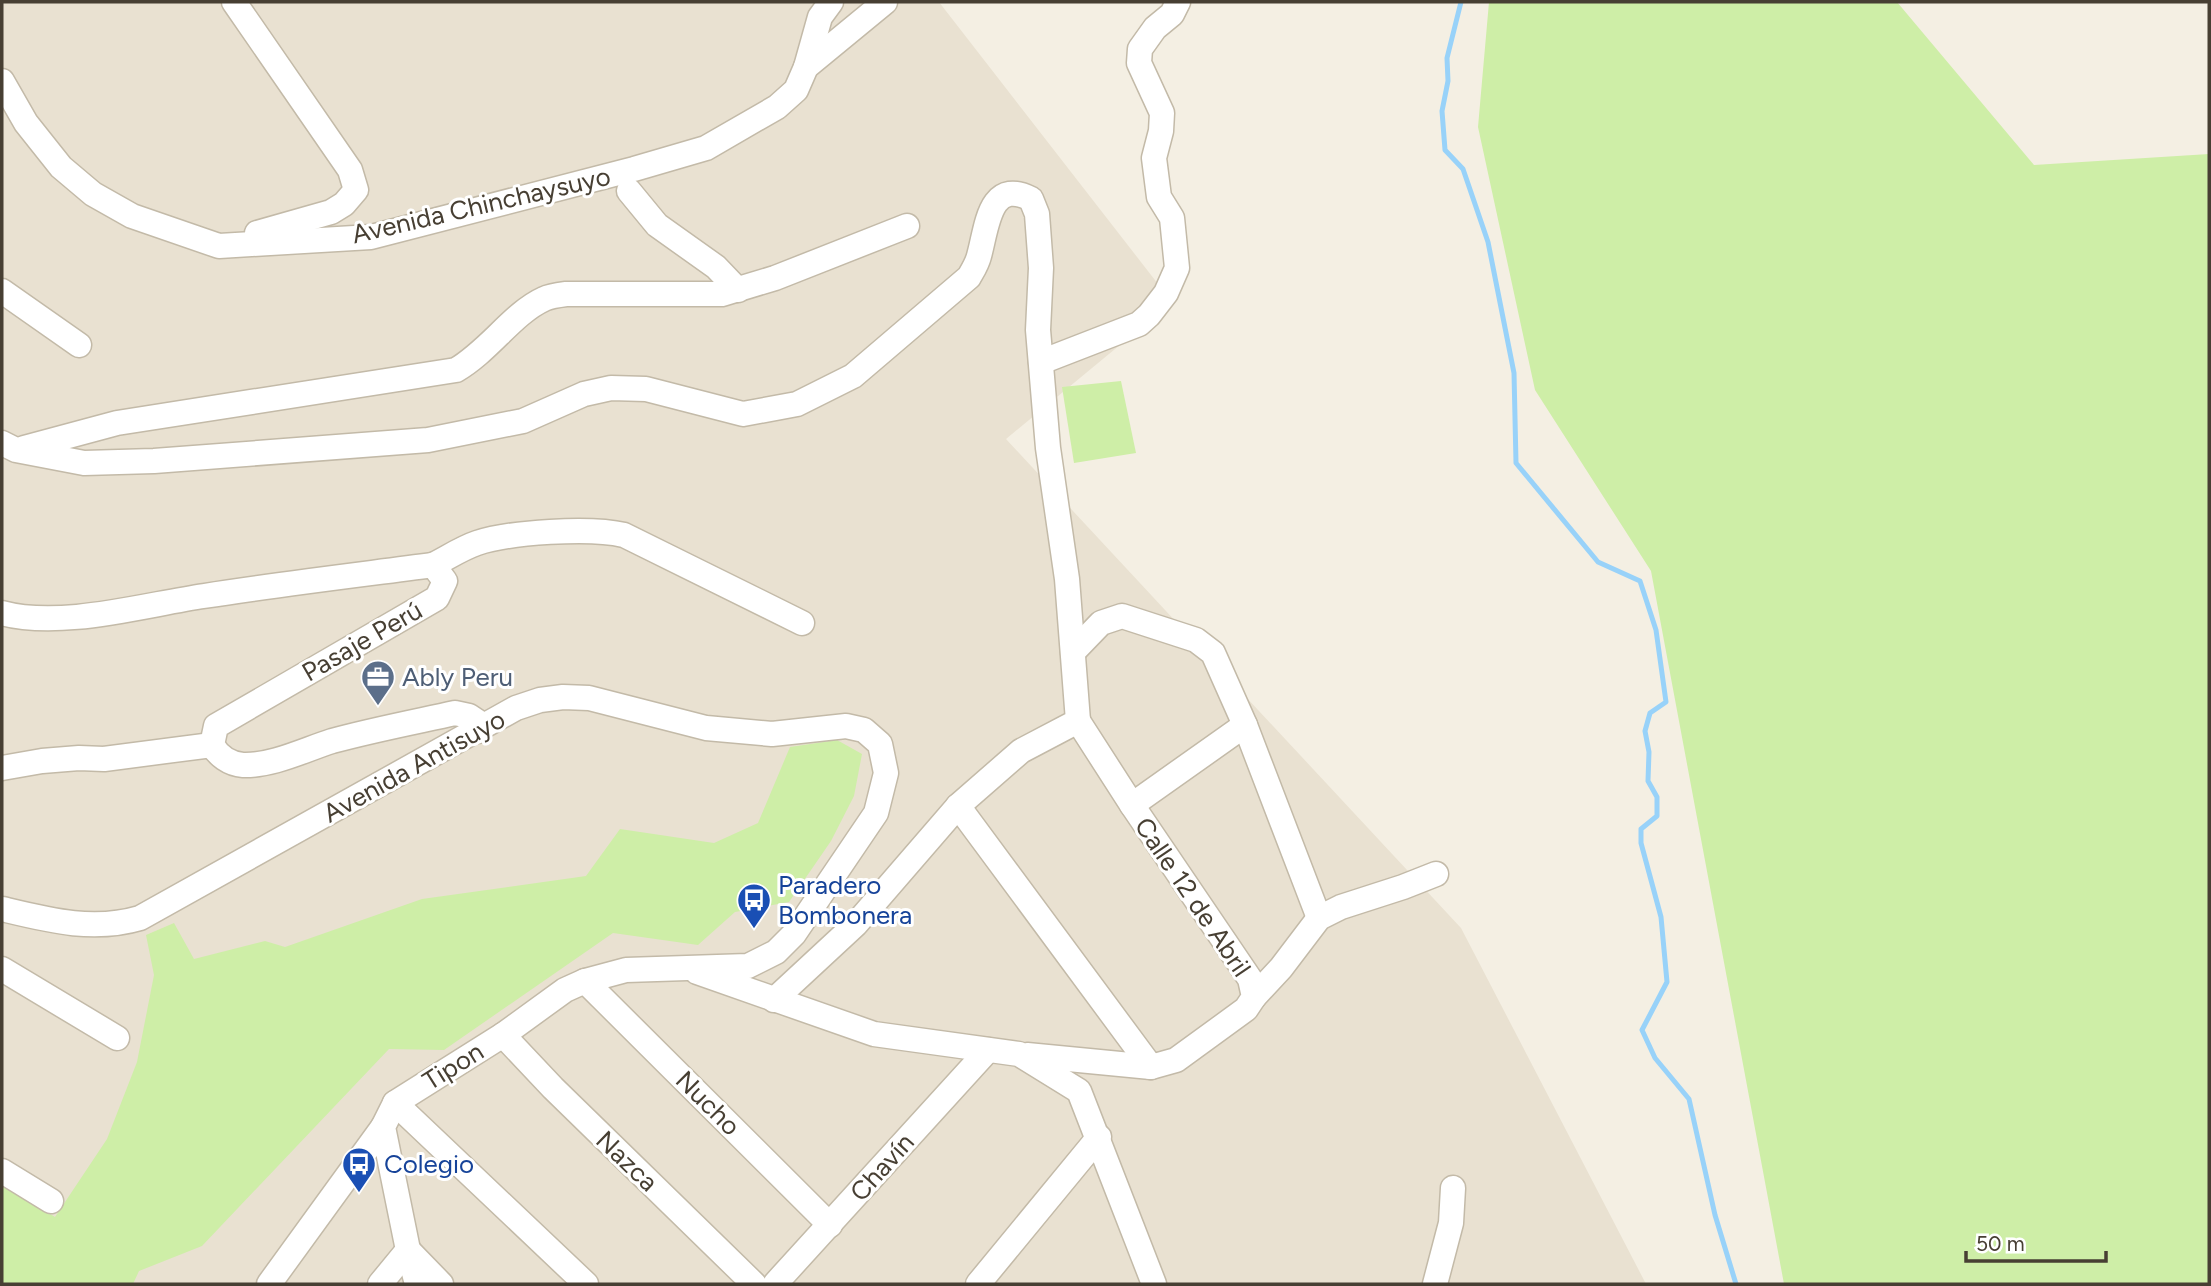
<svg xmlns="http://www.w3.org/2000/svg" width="2211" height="1286" viewBox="0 0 2211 1286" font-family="Figtree,sans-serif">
<rect width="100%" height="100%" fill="#f4efe3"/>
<!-- residential -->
<polygon fill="#e9e1d1" points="2,2 939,2 1172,302 1006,439 1461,928 1646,1284 2,1284"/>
<!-- green -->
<g fill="#ceeea7">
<polygon points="1489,2 1897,2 2034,165 2209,154 2209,1284 1784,1284 1651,571 1535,390 1478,127"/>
<polygon points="1121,381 1136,453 1074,463 1062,387"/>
<polygon points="837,740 862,754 854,796 831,841 789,902 735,912 698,945 613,933 444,1050 389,1049 202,1246 139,1271 133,1284 2,1284 2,1184 55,1217 107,1139 137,1062 154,975 146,935 174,923 194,959 265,941 285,947 422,899 586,876 620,829 714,843 758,823 790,747"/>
</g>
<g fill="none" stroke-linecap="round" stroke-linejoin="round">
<!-- stream -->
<polyline stroke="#98d2f9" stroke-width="5" points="1461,2 1447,58 1448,81 1442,111 1445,150 1463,169 1488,242 1514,373 1516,463 1598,562 1640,581 1656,630 1666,702 1650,713 1645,731 1649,752 1648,781 1657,797 1657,816 1641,829 1641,843 1661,917 1667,982 1642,1030 1655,1058 1689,1099 1715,1215 1736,1284"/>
<!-- minor casing -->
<g stroke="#c3baa8" stroke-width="27">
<g id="minor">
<polyline points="234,2 350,170 356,190 344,204 331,212 257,233"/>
<polyline points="806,67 820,17 831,2"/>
<polyline points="2,81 26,123 61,167 93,194 132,216 219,246 371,237 634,169 706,148 777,107 796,90 806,67 885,2"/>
<polyline points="629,191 657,225 716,267 738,290"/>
<polyline points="2,291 79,345"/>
<polyline points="1041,362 1139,324 1149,315 1166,293 1177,268 1172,218 1159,197 1154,158 1161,131 1162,113 1139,63 1140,49 1155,28 1172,14 1178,2"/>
<path d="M 2,443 L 16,450 L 84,463 L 154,461 L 428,440 L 523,421 L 584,394 L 611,388 L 646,389 L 743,414 L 797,404 L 853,376 L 969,277 C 973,270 977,264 979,256 C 987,228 989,177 1031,199 L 1037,214 L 1041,268 L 1038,330 L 1048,448 L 1067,579 L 1078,721 L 1021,751 L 958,806 L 856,924 L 774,1000"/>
<path d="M 24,448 L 117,423 L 456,370 C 489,351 513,313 544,299 C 550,296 558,295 566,294 L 722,294 L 775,278 L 907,226"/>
<path d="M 433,565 C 447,558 462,548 477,543 C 510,532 590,527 624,535 L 802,623"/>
<path d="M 2,613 C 61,629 143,605 204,596 C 280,584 357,575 433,565 L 445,581 L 437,598 L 216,726 L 212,745 C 218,755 229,764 243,765 C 272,766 304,750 332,741 C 372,730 414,722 455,713 L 469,716 L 478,722 L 478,731"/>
<polyline points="1073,652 1101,623 1122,616 1196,640 1213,653 1245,725 1319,918"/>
<polyline points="2,768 42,761 79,758 104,759 212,745"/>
<polyline points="1132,805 1245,725"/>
<polyline points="958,806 1151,1067"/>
<path d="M 2,909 C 48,920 93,932 140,918 L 516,708 L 540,700 L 563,697 L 589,698 L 706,728 L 772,734 L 846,726 L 864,730 L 880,744 L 886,773 L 876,813 L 794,934 L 776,952 L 748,966 L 626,970 L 585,981 L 565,990 L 503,1035 L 395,1103 L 383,1127 L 408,1250 L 417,1284"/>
<polyline points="2,969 117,1038"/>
<polyline points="697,972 874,1034 1019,1054 1079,1091 1154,1284"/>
<polyline points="585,981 830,1225"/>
<polyline points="1254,997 1281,968 1319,918 1341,907 1403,887 1436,874"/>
<polyline points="503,1035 553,1088 754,1284"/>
<polyline points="1027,1055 1151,1067 1176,1060 1246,1009 1254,997 1250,979 1132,805 1078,721"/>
<polyline points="395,1103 586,1284"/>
<polyline points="2,1171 51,1201"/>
<polyline points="269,1284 383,1127"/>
<polyline points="380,1284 408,1250 441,1284"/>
<polyline points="775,1284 988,1050"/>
<polyline points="978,1284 1099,1137"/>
<polyline points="1435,1284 1451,1223 1453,1188"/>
</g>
</g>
<!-- minor -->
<use href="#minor" stroke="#fff" stroke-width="24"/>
</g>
<!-- icons -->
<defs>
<g id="office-pin" transform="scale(1.75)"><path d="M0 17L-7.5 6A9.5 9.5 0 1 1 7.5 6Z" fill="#5c6f8a" stroke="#fff"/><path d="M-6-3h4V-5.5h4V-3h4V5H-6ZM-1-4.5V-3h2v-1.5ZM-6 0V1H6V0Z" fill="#fff"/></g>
<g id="bus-pin" transform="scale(1.75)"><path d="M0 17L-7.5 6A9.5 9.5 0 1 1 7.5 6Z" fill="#1a4fb4" stroke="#fff"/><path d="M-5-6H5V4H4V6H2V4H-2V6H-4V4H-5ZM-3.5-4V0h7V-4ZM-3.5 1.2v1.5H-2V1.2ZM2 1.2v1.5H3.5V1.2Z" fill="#fff"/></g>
</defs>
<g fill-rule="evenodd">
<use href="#office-pin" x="378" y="677"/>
<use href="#bus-pin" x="754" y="900"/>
<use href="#bus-pin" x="359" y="1164"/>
</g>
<g text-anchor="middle" stroke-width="6" stroke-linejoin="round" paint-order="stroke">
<!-- street labels -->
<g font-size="26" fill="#473f33" stroke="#fff">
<text transform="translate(481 205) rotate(-13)" y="9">Avenida Chinchaysuyo</text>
<text transform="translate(362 641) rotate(-30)" y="9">Pasaje Perú</text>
<text transform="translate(414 766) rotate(-29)" y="9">Avenida Antisuyo</text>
<text transform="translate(1193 897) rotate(56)" y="9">Calle 12 de Abril</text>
<text transform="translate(453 1066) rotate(-32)" y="9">Tipon</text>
<text transform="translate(708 1103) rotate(45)" y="9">Nucho</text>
<text transform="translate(627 1161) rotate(44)" y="9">Nazca</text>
<text transform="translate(882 1167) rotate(-48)" y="9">Chavín</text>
</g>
<!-- service labels -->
<g font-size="26" fill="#4e5e75" stroke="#fff" text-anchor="start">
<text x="402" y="686">Ably Peru</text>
</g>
<!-- transit labels -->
<g font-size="26" fill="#164399" stroke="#fff" text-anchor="start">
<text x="778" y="894">Paradero<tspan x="778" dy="30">Bombonera</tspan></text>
<text x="384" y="1173">Colegio</text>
</g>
</g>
<!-- border -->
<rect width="2211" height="1286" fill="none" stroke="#473f33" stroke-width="7"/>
<!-- scale -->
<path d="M1966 1251v10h140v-10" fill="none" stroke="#473f33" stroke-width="3.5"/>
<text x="1976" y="1251" font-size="21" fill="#473f33" stroke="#ffffff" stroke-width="5" paint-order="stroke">50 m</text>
</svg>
